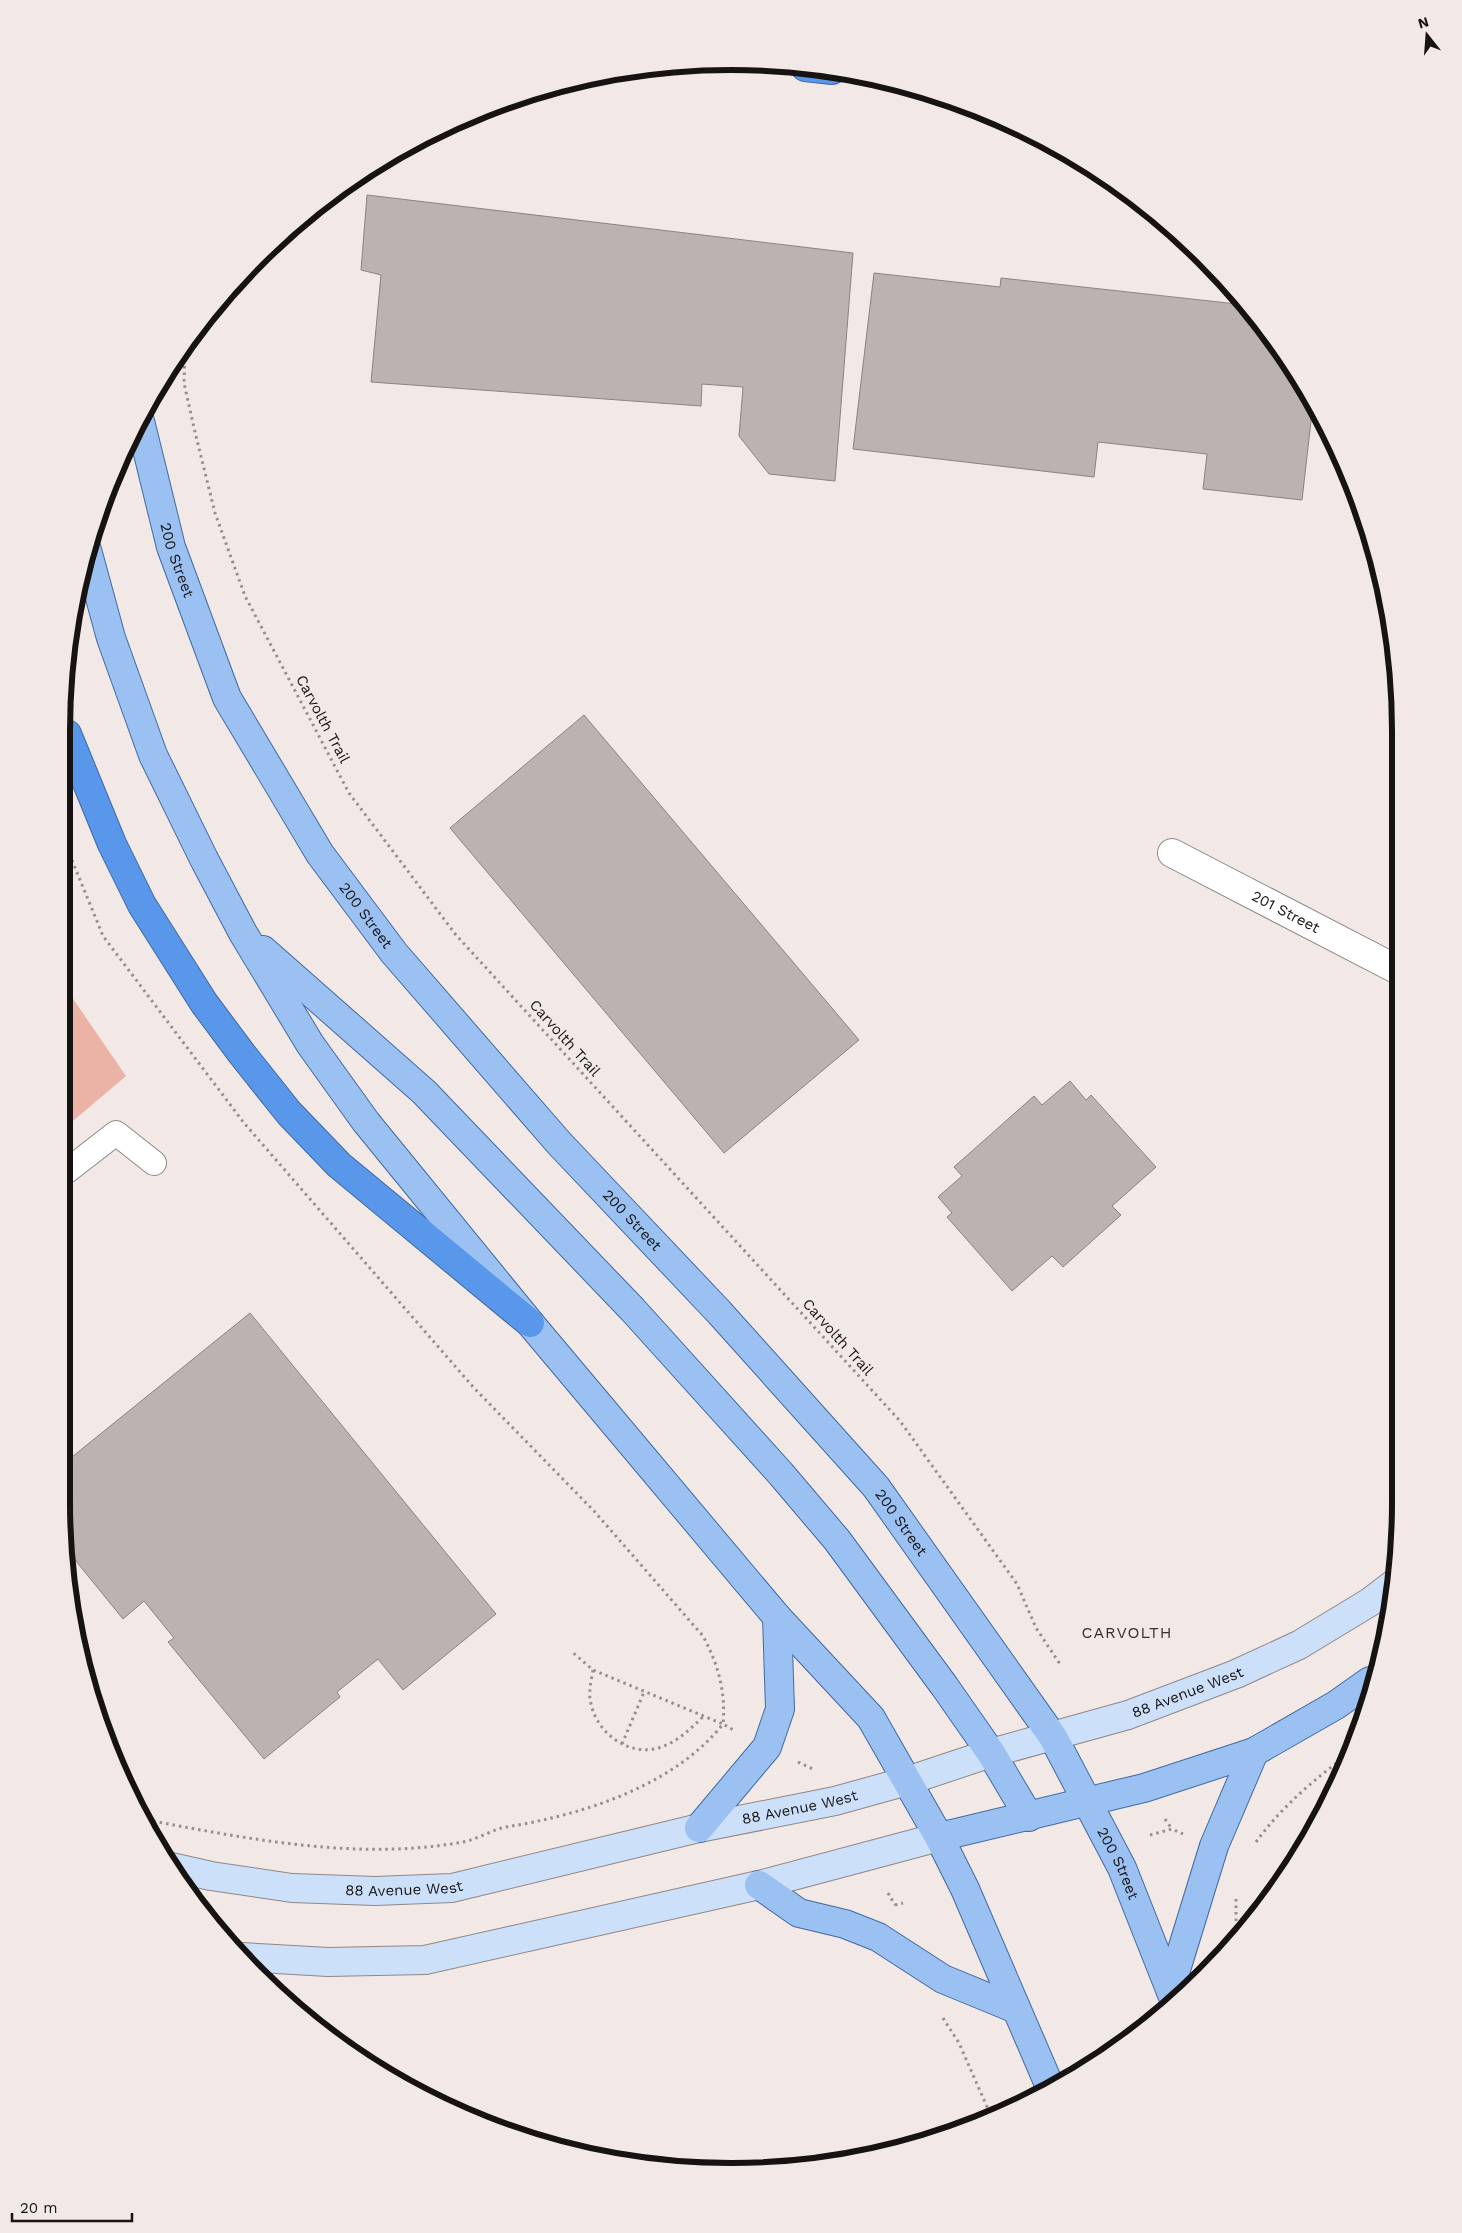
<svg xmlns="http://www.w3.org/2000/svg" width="1462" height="2233" viewBox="0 0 1462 2233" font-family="'Work Sans',sans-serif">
<rect width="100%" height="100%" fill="#f2e9e6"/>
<!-- green -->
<polygon fill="#ebb3a5" points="67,990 126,1076 67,1126"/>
<!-- building -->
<g fill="#bcb3b1" stroke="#8b8381">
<polygon points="367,195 853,253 835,481 769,474 739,436 743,387 702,384 701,406 371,382 381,275 361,270"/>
<polygon points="874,273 1000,287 1001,278 1246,305 1262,323 1313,404 1302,500 1203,489 1207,454 1098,442 1094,477 853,449"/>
<polygon points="584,715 859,1040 724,1153 450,828"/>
<polygon points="1070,1081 1086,1100 1091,1095 1156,1167 1112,1206 1121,1215 1063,1267 1052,1256 1012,1291 947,1217 952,1213 938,1197 962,1176 954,1167 1034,1096 1042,1105"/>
<polygon points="250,1313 496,1614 403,1690 378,1659 337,1692 340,1697 264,1759 168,1642 174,1638 144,1601 123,1619 67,1550 67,1461"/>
</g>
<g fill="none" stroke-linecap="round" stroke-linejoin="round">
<!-- lane casing -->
<g stroke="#908785" stroke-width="26">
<polyline id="lane" points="67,1171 116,1133 154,1163"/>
</g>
<!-- street casing -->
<g stroke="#908785" stroke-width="30">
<g id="street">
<path id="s1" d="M 1172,853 L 1398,970"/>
</g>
</g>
<!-- secondary casing -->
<g stroke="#908785" stroke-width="30">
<g id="secondary">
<path id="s2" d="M 171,1867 L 211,1876 L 292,1888 L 375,1891 L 452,1888 L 699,1828 L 835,1801 L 907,1781 L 991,1753 L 1128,1715 L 1236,1674 L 1299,1645 L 1370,1602 L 1395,1583"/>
<polyline points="242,1957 328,1962 425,1960 759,1885 939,1837"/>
</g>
</g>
<!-- primary casing -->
<g stroke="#42699f" stroke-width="30">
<g id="primary">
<path id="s3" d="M 140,421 L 171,547 L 227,698 L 320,854 L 394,953 L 559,1143 L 719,1312 L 876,1487 L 1053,1737 L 1122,1868 L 1173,1997"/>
<polyline points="87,550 111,638 153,755 204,859 243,933 310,1044 366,1122 530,1323 777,1617 871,1718 939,1837 965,1889 1051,2089"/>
<polyline points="263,950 424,1092 633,1310 781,1474 837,1540 945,1687 991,1753 1029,1817"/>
<polyline points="699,1828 767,1747 780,1709 777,1617"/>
<polyline points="939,1837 1144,1788 1254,1752 1336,1705 1370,1681"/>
<polyline points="759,1885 799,1913 845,1924 878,1937 943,1979 1016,2009"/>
<polyline points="1170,1989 1214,1846 1254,1752"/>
</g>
</g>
<!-- highway casing -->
<g stroke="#42699f" stroke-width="30">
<g id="highway">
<polyline points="805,67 832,70"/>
<polyline points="67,734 112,844 142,905 204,1003 242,1054 289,1113 339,1165 530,1323"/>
</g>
</g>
<!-- path -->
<g stroke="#958f8d" stroke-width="3" stroke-dasharray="2.5 4" stroke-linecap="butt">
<polyline points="185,353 184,383 195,432 215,513 245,596 349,793 456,935 900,1421 1017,1584 1036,1628 1060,1664"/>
<path d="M 67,848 L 103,936 L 244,1123 L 474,1388 L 594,1511 L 703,1636 C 718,1664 726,1692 723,1724 L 735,1731"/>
<path d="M 593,1670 C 591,1682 588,1693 591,1704 C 598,1736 633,1759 664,1746 C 680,1740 692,1727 704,1716"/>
<polyline points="622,1744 644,1692"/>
<polyline points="798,1762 813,1769"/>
<polyline points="1165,1819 1172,1829"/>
<path d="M 147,1820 C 248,1839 360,1861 463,1842 C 478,1839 491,1830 506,1827 C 582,1815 674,1786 723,1724 L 593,1670 L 571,1651"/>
<polyline points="1150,1835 1172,1829 1183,1834"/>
<path d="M 1256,1842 C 1282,1806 1316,1778 1351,1752"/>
<polyline points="888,1893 895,1905"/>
<polyline points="1236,1899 1236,1941"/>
<polyline points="895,1905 903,1903"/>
<polyline points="943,2018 959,2043 991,2116"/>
</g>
<!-- lane -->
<use href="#lane" stroke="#fff" stroke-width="24"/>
<!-- street -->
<use href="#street" stroke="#fff" stroke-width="28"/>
<!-- secondary -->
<use href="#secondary" stroke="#cde0f9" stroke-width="28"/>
<!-- primary -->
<use href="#primary" stroke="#9bc1f3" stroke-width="28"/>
<!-- highway -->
<use href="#highway" stroke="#5997eb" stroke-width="28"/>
</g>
<g text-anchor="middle" stroke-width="4.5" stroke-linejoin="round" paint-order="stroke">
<!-- street labels -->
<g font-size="15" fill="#161312" stroke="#f2e9e6">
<text dy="5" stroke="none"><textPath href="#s3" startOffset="144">200 Street</textPath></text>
<text transform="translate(323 719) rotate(62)" y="5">Carvolth Trail</text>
<text dy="5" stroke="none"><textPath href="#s1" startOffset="128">201 Street</textPath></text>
<text dy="5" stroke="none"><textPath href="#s3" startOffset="549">200 Street</textPath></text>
<text transform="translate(565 1038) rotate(48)" y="5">Carvolth Trail</text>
<text dy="5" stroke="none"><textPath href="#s3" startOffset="954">200 Street</textPath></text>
<text transform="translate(838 1337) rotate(48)" y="5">Carvolth Trail</text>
<text dy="5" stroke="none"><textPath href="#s3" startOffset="1359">200 Street</textPath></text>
<text dy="5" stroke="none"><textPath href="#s2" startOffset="1045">88 Avenue West</textPath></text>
<text dy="5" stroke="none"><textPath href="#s2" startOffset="640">88 Avenue West</textPath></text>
<text dy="5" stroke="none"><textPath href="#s3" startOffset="1764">200 Street</textPath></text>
<text dy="5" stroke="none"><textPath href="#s2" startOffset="235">88 Avenue West</textPath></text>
</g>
<!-- neighbourhood labels -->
<g font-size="16" letter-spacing="1" fill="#362f2d" stroke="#f2e9e6">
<text x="1127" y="1638">CARVOLTH</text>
</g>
</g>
<!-- crop -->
<path d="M0 0H1462V2233H0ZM731 70H731A661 661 0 0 1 1392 731V1502A661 661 0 0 1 731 2163H731A661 661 0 0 1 70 1502V731A661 661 0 0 1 731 70Z" fill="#f2e9e6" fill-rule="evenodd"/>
<path fill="none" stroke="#161312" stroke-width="6" d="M731 70H731A661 661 0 0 1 1392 731V1502A661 661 0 0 1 731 2163H731A661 661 0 0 1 70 1502V731A661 661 0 0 1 731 70Z"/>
<!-- north arrow -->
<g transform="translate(1427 35) rotate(343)" stroke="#f2e9e6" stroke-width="4" paint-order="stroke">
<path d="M0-4L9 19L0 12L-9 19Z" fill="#161312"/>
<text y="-8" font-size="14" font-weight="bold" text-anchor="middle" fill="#161312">N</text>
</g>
<!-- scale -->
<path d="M12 2213v8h120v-8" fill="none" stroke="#161312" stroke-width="2.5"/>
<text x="20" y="2213" font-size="15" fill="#161312" stroke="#f2e9e6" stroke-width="4" paint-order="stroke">20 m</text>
</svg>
